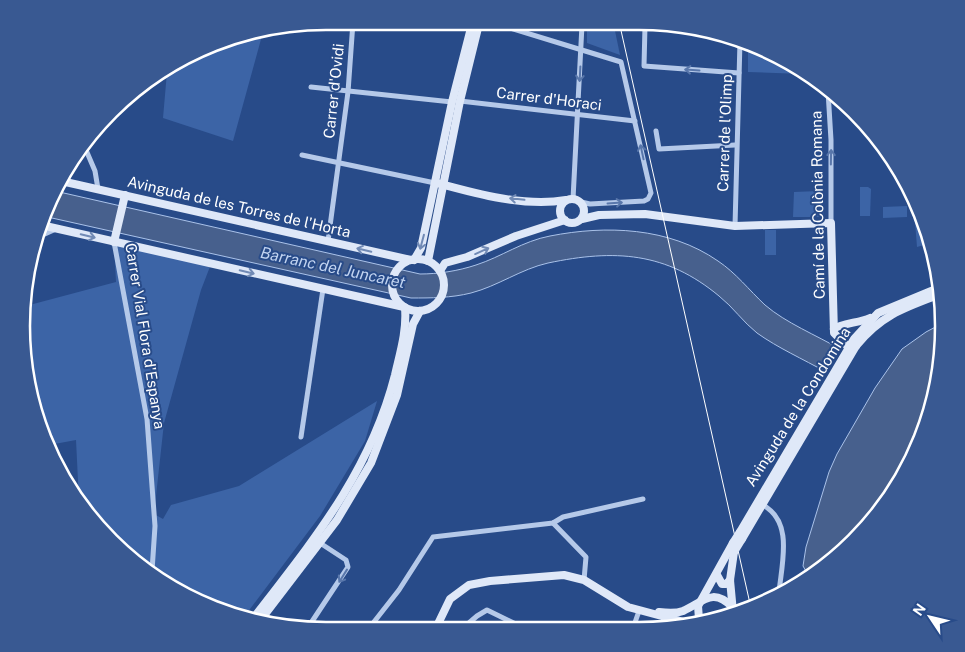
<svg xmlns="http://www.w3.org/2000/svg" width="965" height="652" viewBox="0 0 965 652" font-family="'Public Sans',sans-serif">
<rect width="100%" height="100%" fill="#284b89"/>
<!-- green -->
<g fill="#3c64a6">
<polygon points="587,25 614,26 620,55 587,43"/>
<polygon points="263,32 233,141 163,118 167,72 163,69 228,37"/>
<polygon points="748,44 774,53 803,74 748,72"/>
<polygon points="860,187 868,187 871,189 870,216 860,216"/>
<polygon points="819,191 819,204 824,204 824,217 793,217 794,192"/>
<polygon points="912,196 921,210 927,244 917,247 914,209 911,209"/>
<polygon points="907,206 907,217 883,218 883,207"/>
<rect x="765" y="230" width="11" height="25"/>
<polygon points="114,242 211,264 201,290 164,423 154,514 163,519 171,505 239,486 377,401 365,441 320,516 244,617 191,599 111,542 79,501 76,440 49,445 27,386 22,307 116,282"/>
</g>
<!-- water -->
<g fill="#47608d" stroke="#aac2e9">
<path d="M 55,191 L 420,274 C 438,274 458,271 476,265 C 501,257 523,241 550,236 C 606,225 669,227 718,261 C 736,273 749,290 765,305 C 786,323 816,335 840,349 L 826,372 C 803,359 778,348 757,333 C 743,322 733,307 719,296 C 666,252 615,249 548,263 C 521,269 498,286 471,293 C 451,298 431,298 411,298 L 43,216 Z"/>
<polygon points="943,323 921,442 855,541 807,573 803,566 806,547 829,472 837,454 875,388 902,349 926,332"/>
</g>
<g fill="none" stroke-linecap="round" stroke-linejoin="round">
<!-- street -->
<g stroke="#b5c9e9" stroke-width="5">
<polyline points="497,24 621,62 651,193 648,199 644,201 590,204 581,202"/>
<polyline points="645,26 644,66 739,73"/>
<polyline points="311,87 452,102"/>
<polyline points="828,91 831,140 831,223"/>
<polyline points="460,101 635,121"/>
<polyline points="656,131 659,149 735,145"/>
<polyline points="83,143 95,171 98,189"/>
<polyline points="302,155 435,183"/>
<polyline points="573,199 582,25"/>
<polyline points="735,226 740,41"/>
<polyline points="38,237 56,229"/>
<polyline points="328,241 348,92 353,22"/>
<polyline points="114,242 147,419 155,526 152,571"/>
<polyline points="301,437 323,289"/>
<path d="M 761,504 C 794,520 782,562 779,592"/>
<polyline points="553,523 586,557 584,580"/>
<polyline points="309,626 348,567 346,560 320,543"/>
<polyline points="370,627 399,590 433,537 553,523 563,517 643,499"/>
<polyline points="463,628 477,616 487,610 522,627 580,625 607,630"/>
<polyline points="632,631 639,611"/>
</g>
<!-- secondary -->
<g stroke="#dfe8f8" stroke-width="8">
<polyline points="61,181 411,260"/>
<path d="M 437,183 C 477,194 524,207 566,200"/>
<circle cx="572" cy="211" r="12"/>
<polyline points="582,219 599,215 645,214 735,226 831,223 834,333 848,347 856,346"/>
<polyline points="41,225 404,307"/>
<polyline points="114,242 125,195"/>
<circle cx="418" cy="285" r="26"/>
<polyline points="414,260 421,248 452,102 472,24"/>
<polyline points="428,261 460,101 479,24"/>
<polyline points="440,271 445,263 467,257 516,236 565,220"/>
<path d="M 834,329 C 841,323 860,323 870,318"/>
<polyline points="740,532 854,339 878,313 936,289"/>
<path d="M 742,539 L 856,346 C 880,316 903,308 938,295"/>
<polyline points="717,575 722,584 726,584 730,580"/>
<path d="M 659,612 C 667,613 675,614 683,611 C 703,602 713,587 732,607"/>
<polyline points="733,612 730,580 734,552"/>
<polyline points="699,619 698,606 733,543"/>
<path d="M 252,620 C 312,542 370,473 395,375 C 400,353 407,331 405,308"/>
<polyline points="259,622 337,520 371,463 397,395 413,324 420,311"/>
<polyline points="436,628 450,599 469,585 490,581 564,575 584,580 628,607 684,622"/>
</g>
<!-- tram -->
<polyline stroke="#fff" stroke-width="1" points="620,26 751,608"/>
<!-- secondary-bridge -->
<g stroke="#dfe8f8" stroke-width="8">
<polyline points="733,543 740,532"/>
<polyline points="734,552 742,539"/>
</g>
</g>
<!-- one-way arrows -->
<defs><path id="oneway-shaft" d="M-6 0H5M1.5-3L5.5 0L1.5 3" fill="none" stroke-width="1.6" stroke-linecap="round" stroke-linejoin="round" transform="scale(1.25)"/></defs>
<g stroke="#5977ab">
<use href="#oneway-shaft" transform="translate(692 70) rotate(-176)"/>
<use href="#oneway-shaft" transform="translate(580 74) rotate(93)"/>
<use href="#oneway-shaft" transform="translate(642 152) rotate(-102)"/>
<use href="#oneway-shaft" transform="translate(831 157) rotate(-89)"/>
<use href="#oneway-shaft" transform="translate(615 203) rotate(-4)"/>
<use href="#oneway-shaft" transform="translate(343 576) rotate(122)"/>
</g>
<g stroke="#718ab5">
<use href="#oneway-shaft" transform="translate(517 199) rotate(-174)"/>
<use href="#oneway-shaft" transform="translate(88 236) rotate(13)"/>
<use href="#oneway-shaft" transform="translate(422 242) rotate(105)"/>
<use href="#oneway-shaft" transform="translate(364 250) rotate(-167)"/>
<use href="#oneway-shaft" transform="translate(482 251) rotate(-24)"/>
<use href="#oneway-shaft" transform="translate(247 272) rotate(13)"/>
</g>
<g text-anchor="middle" stroke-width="4" stroke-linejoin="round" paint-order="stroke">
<!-- street labels -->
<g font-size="15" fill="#fff" stroke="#284b89">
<text transform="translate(334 91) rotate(-84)" y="5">Carrer d'Ovidi</text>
<text transform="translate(549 99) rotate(7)" y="5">Carrer d'Horaci</text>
<text transform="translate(725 133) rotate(-88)" y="5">Carrer de l'Olimp</text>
<text transform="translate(818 205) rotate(-91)" y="5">Camí de la Colònia Romana</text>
<text transform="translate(239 207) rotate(13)" y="5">Avinguda de les Torres de l'Horta</text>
<text transform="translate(145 336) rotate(81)" y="5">Carrer Vial Flora d'Espanya</text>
<text transform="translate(798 407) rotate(-58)" y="5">Avinguda de la Condomina</text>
</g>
<!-- water labels -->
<g font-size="16" font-style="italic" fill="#c1d3f0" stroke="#284b89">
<text transform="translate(333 267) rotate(12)" y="6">Barranc del Juncaret</text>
</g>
</g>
<!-- crop -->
<path d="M0 0H965V652H0ZM326 30H639A296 296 0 0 1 935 326V326A296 296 0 0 1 639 622H326A296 296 0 0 1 30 326V326A296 296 0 0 1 326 30Z" fill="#395992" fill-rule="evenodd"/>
<path fill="none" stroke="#fff" stroke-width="2.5" d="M326 30H639A296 296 0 0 1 935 326V326A296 296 0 0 1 639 622H326A296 296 0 0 1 30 326V326A296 296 0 0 1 326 30Z"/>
<!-- north arrow -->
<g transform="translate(930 617) rotate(305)" stroke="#284b89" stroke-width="4" paint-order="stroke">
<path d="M0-4L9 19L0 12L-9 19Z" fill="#ffffff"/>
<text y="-8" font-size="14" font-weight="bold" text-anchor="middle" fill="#ffffff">N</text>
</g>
</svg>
